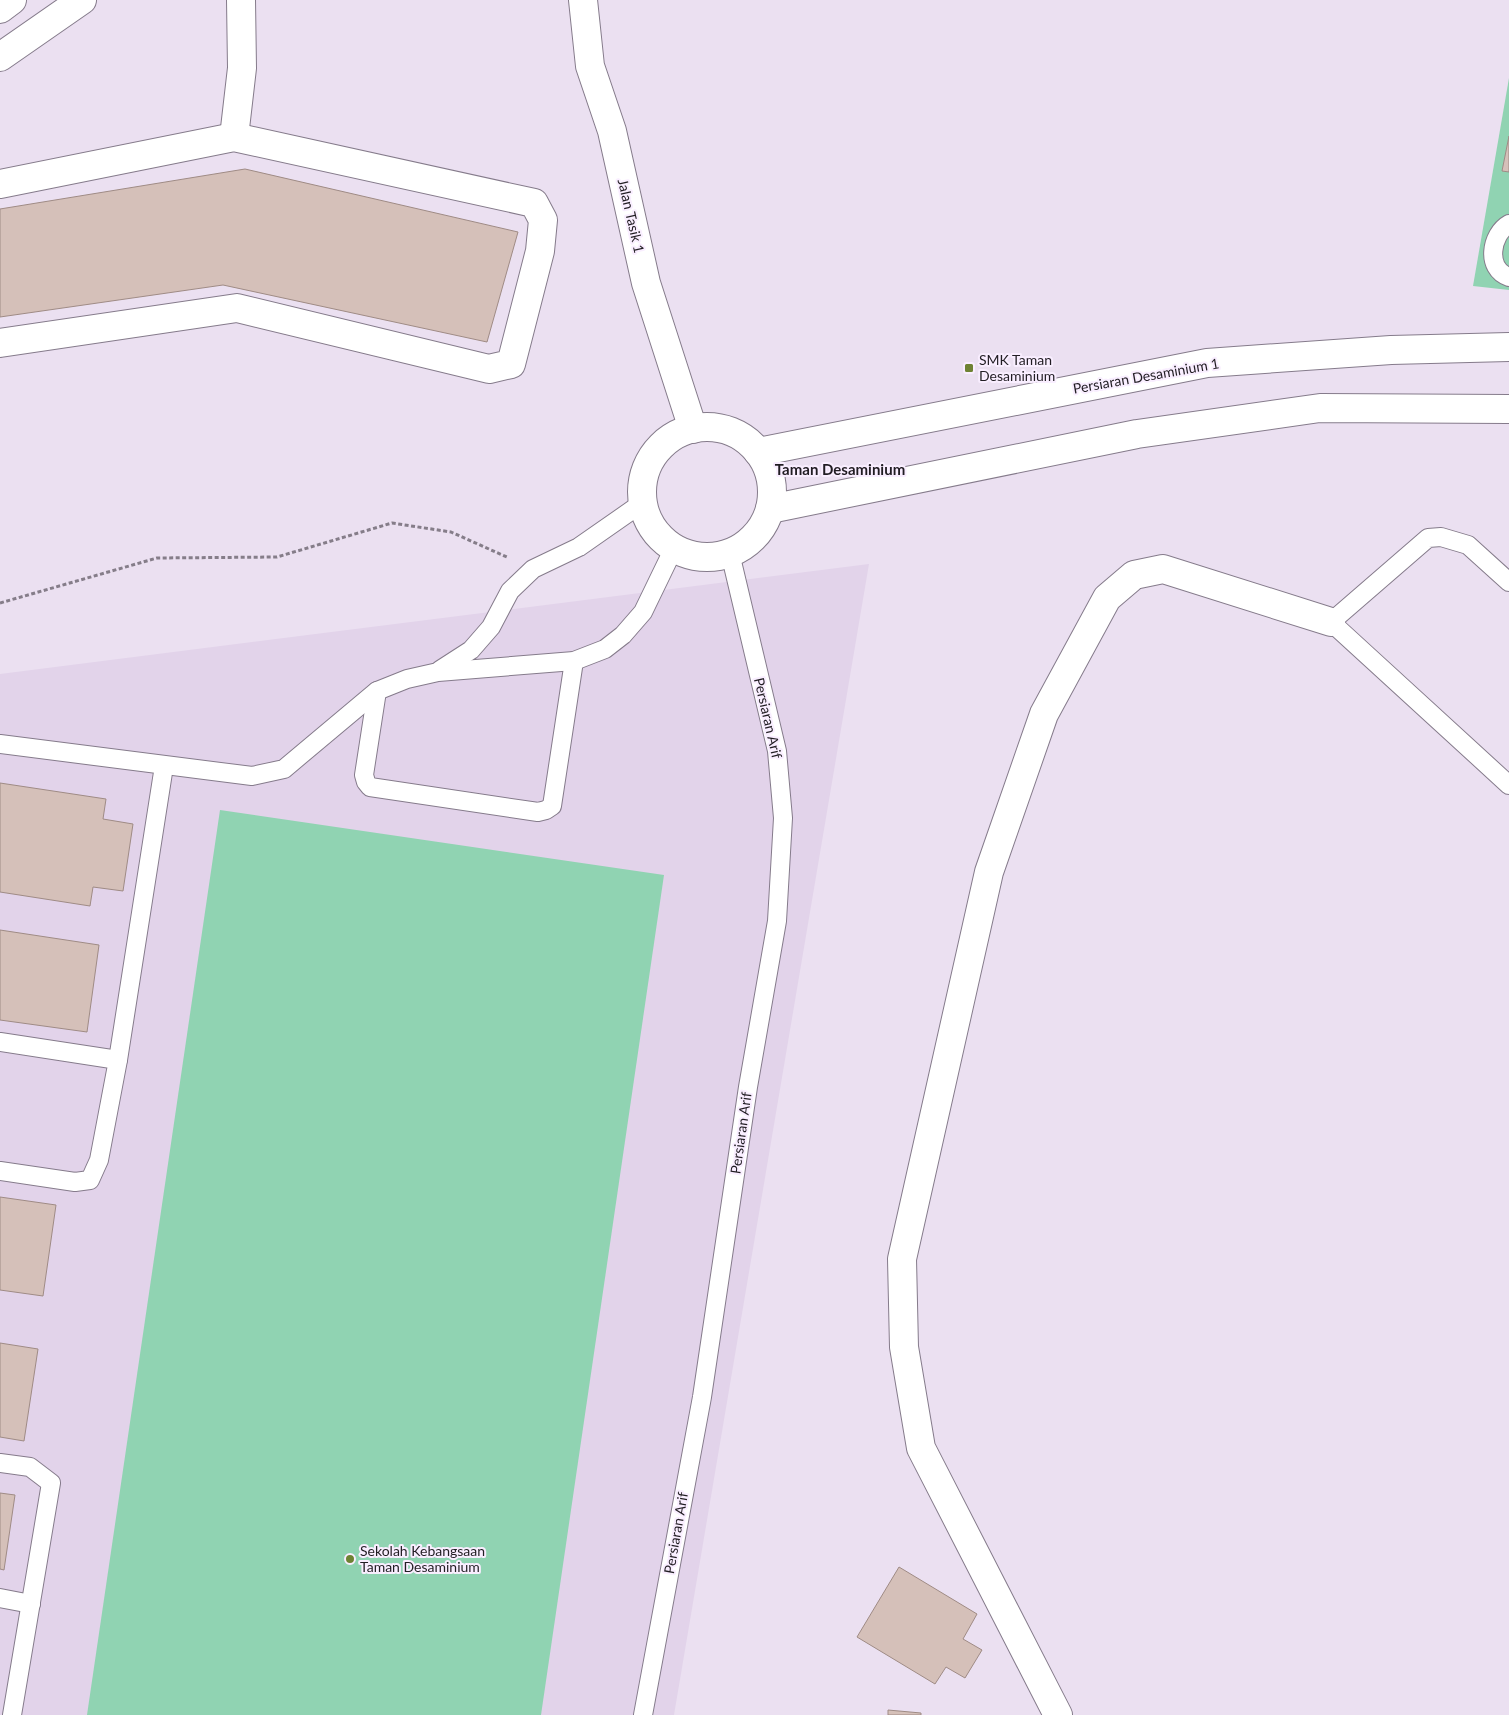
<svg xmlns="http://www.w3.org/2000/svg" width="1509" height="1715" viewBox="0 0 1509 1715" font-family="Lato,sans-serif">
<rect width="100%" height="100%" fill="#ebe0f1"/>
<!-- built -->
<polygon fill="#e2d3ea" points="869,564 674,1715 0,1715 0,674"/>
<!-- green -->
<g fill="#90d3b2">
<polygon points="1509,78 1509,290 1473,286"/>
<polygon points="220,810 664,875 541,1715 87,1715"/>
</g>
<!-- building -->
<g fill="#d5c0b9" stroke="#9f8b85">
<polygon points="1509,136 1509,172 1502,171"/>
<polygon points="245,169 518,232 487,342 223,285 0,317 0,209"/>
<polygon points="0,783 106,799 103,819 133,824 123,891 93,887 90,906 0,892"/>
<polygon points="0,930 99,945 87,1032 0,1020"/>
<polygon points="0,1197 56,1205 43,1296 0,1290"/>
<polygon points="0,1343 38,1349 24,1441 0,1437"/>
<polygon points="0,1493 15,1495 4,1570 0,1569"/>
<polygon points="899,1567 977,1614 963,1639 982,1650 965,1678 946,1667 935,1684 857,1637"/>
<polygon points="888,1710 921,1713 921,1715 888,1715"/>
</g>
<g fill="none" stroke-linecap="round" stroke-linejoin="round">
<!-- lane casing -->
<g stroke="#857b8b" stroke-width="20">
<g id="lane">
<path d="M 1509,224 C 1491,234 1485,269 1509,277"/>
<polyline points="1509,582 1468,545 1441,537 1428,538 1331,622 1509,785"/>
<polyline points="440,670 471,650 491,627 510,591 533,569 579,547 642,503"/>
<polyline points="377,691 364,775 366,782 370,787 538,812 546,810 552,806 574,661"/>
<polyline points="0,744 252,776 284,769 377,691 407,679 438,672 574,661 605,649 623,635 643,612 674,548"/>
<polyline points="0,1042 118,1060"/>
<polyline points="0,1171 75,1182 90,1180 99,1160 118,1060 164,766"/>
<polyline points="0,1463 30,1467 51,1483 12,1715"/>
<polyline points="0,1598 31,1604"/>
<polyline points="643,1715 702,1397 748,1087 777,921 783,818 777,751 730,553"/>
</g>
</g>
<!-- street casing -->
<g stroke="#857b8b" stroke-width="30">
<g id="street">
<polyline points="583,0 590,66 612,131 646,283 693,429"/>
<polyline points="0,9 12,0"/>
<polyline points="0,57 82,0"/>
<polyline points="234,137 242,68 241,0"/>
<polyline points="0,184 234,137 534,203 543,220 540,251 511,364 489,369 237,308 0,343"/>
<polyline points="1058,1715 921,1448 904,1347 902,1259 989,872 1044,714 1107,598 1134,575 1163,569 1331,622"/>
</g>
</g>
<!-- secondary casing -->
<g stroke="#857b8b" stroke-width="30">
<g id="secondary">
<circle cx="707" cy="492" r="65"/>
<polyline points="758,452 1207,363 1391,350 1509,347"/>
<polyline points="770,509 1137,434 1320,408 1509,409"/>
</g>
</g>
<!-- path -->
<polyline stroke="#857d89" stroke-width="3" stroke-dasharray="4 2.5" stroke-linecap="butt" points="0,603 157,558 277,557 392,523 451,532 509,558"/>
<!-- lane -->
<use href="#lane" stroke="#fff" stroke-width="18"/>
<!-- street -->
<use href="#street" stroke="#fff" stroke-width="28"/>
<!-- secondary -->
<use href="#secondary" stroke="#fff" stroke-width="28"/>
</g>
<!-- markers -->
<g fill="#6e8233" stroke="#f9eeff" stroke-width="2">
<rect x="964" y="363" width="10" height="10" rx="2.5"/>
<circle cx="350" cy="1559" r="5"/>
</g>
<g text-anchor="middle" stroke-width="4" stroke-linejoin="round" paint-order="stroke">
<!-- street labels -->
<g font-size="14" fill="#211d23" stroke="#f9eeff">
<text transform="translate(631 216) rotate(77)" y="5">Jalan Tasik 1</text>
<text transform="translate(1146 376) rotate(-10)" y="5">Persiaran Desaminium 1</text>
<text transform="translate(768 718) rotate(77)" y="5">Persiaran Arif</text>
<text transform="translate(741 1133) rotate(-82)" y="5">Persiaran Arif</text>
<text transform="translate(676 1533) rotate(-80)" y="5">Persiaran Arif</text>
</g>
<!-- poi labels -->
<g font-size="14" fill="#211d23" stroke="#f9eeff" text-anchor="start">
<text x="979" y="365">SMK Taman<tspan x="979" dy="16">Desaminium</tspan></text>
<text x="360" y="1556">Sekolah Kebangsaan<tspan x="360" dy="16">Taman Desaminium</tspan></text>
</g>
<!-- neighbourhood labels -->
<g font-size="15" font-weight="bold" fill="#211d23" stroke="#f9eeff">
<text x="840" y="475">Taman Desaminium</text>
</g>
</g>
</svg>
